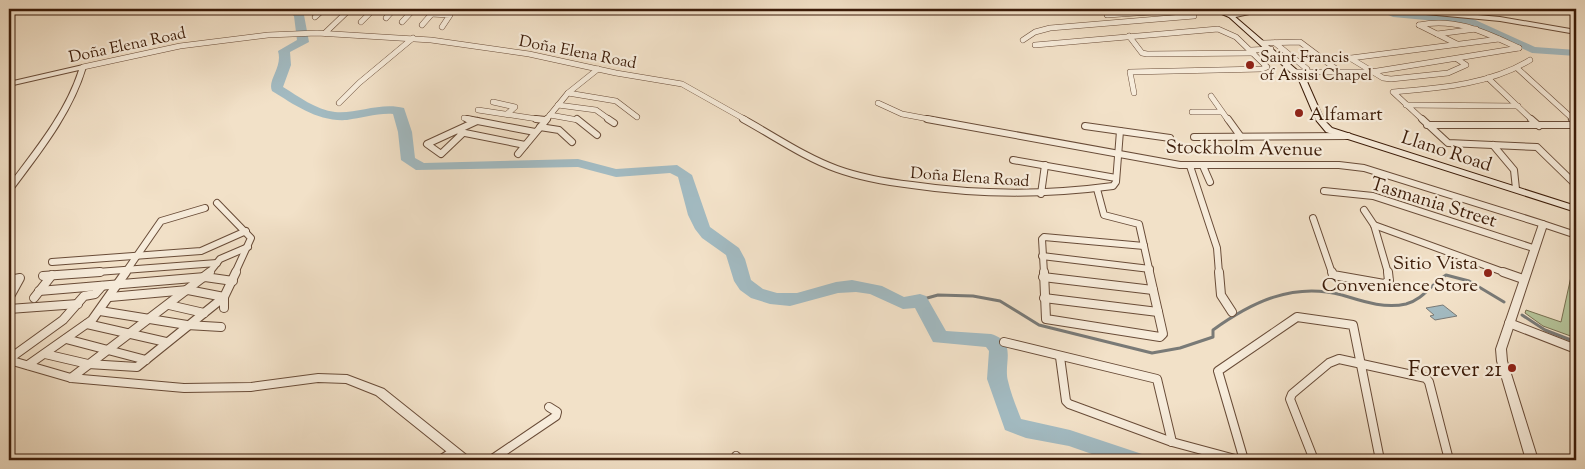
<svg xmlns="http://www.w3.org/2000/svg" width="1585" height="469" viewBox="0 0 1585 469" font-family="'Sorts Mill Goudy',serif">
<rect width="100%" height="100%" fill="#f2e1c8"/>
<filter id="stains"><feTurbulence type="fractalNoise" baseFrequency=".004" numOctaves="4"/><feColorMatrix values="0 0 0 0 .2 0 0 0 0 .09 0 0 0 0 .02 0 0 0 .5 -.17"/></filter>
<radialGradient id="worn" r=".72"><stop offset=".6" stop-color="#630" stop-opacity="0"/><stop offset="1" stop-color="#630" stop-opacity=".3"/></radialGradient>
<!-- green -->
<polygon fill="#b5c49a" stroke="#787051" points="1576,254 1576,338 1543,326 1525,313 1526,310 1561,322"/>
<!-- water -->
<polygon fill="#a2bac1" stroke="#797a77" points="1443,305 1457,316 1435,320 1430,316 1434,315 1426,308"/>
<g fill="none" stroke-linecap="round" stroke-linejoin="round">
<!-- stream -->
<g stroke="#797a77" stroke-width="3">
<path d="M 920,300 L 938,295 L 973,296 L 1000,301 L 1039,325 L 1152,353 L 1180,348 L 1213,337 L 1213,330 C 1252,302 1293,282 1342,295 C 1362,301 1384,309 1406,304 C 1424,299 1431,284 1446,275 L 1469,281 L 1504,302"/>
<polyline points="1522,315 1545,330 1576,342"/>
</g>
<!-- river -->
<g fill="#a2bac1" fill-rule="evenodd">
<path d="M 286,9 L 297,9 L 304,15 L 309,42 L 290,52 L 291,65 L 283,87 C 298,96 316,110 335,112 C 358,114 380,102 404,108 L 412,132 L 415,158 L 424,163 L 578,159 L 616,169 L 677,165 L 692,175 L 710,227 L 739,248 L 745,259 L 751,280 L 763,289 L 777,293 L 797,293 L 836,282 L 852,280 L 882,286 L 904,297 L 920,294 L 926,296 L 946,331 L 991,334 C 1018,342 1003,363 1008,381 C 1011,394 1016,406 1021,419 L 1070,430 L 1142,454 L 1145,460 L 1109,460 L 1069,446 L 1026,438 L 1005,430 L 987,379 L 989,351 L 986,347 L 933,342 L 915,308 L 903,309 L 870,294 L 856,292 L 838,293 L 790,306 L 770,304 L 751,298 L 740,290 L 734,281 L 726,255 L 702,238 L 695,229 L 688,215 L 678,177 L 670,173 L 616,177 L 578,167 L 416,170 L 401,160 L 398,132 L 393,114 C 377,113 362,118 347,120 C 318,122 295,105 272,91 C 267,80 283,67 278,51 L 297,40 L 294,16 Z"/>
<polygon points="1374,9 1471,18 1535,47 1576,50 1576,56 1532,53 1469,24 1393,17"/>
</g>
<!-- minor-far2 casing -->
<g stroke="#694c38" stroke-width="6">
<g id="minor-far2">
<polyline points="481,9 482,11"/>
<polyline points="431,14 450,15 442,27"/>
<polyline points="1107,15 1181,10"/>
<polyline points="315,17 324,9"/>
<polyline points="386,18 394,9"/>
<polyline points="361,22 374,9"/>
<polyline points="402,22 414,9"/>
<polyline points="422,25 436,9"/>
<path d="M 1419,25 C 1456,17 1486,33 1519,48"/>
<polyline points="1419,25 1457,44"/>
<polyline points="325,33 350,9"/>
<polyline points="1437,34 1476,29"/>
<polyline points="1129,36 1142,53 1147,54 1254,53"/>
<polyline points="1023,40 1035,32 1050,28 1194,16"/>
<polyline points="1263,43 1300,42 1336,69"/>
<polyline points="1275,43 1307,69"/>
<polyline points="1035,45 1218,29 1236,37 1267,67 1262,69 1130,72 1134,93"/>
<polyline points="1251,50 1271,49"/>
<polyline points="1350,58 1383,78 1391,79 1448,73 1466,65 1457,59"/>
<polyline points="1351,58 1499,39"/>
<polyline points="83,67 180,46 268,35 317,33 431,40 529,54 616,73 682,84 746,120"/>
<polyline points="1517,68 1574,120"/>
<polyline points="1295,72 1371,72 1519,48"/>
<polyline points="1488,78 1532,120"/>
<polyline points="568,93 616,101 637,117"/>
<polyline points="1211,96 1228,120"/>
<polyline points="493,102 515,107 507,114"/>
<polyline points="339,103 359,83 413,38"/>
<polyline points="878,103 902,114 934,120"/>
<polyline points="558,105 596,110 610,120"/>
<polyline points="1406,105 1518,106"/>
<polyline points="478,110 544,120"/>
<polyline points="1192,112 1222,112"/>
<polyline points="550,115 578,120"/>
<polyline points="464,118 473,120"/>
<polyline points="546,120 568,93 598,69"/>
<path d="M 1423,120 L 1393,92 C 1439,88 1489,85 1530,60"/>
</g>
</g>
<!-- minor-far1 casing -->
<g stroke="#694c38" stroke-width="8">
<g id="minor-far1">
<polyline points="467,119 535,132"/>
<polyline points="536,119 545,120"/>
<polyline points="577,119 597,135"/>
<polyline points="608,119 614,123"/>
<path d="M 743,119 C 774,136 804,157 837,169 C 862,178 886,182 912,185 C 979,195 1046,195 1113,186 L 1116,182 L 1120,131"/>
<polyline points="927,119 1180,165 1339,165 1364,168 1543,224"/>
<polyline points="1228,119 1241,137"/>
<polyline points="1422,119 1448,143 1537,147 1576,185"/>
<polyline points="1531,119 1539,126"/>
<polyline points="1572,119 1576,122"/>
<polyline points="1427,125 1576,125"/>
<polyline points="1085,126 1170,138"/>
<polyline points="540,127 559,130 572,142"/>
<polyline points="460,132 525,145"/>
<polyline points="463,133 441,154 427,144 477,121"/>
<polyline points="1194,137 1348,136"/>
<polyline points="1493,145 1514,170 1516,189"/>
<polyline points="518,154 547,119"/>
<polyline points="1013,160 1116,178"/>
<polyline points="1190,166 1217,248 1219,273"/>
<polyline points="1203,166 1210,182"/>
<polyline points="1097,189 1104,215 1139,224 1144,246"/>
<polyline points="1324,191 1373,196 1533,248"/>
<polyline points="1041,194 1045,165"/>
<polyline points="217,203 251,238 235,273"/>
<polyline points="1364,210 1374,225 1388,273"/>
<polyline points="1313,218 1332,273"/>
<polyline points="1374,225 1506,273"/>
<polyline points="1144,246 1150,273"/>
<polyline points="1042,256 1150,269"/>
<polyline points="52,262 201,251 246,231"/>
<polyline points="84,273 217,263"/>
<polyline points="125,273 161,221 205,208"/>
<polyline points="209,273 220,259 248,247"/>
<polyline points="1044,273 1042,239 1044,237 1144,246"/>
</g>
</g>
<!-- minor casing -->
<g stroke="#694c38" stroke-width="10">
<g id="minor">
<polyline points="1044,272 1046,319 1160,337 1163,334 1149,272"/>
<polyline points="1219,272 1221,295 1232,312"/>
<polyline points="1332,272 1333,275 1384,284 1389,281 1388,272"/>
<polyline points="1503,272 1523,279"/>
<polyline points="43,276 100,272"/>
<polyline points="1043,277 1153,290"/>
<polyline points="9,280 20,278 9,298"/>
<polyline points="39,291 205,277 233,281"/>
<polyline points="110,297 188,290 224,297"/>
<polyline points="224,297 224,308"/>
<polyline points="34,298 52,275"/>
<polyline points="1044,298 1158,312"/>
<polyline points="169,305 204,313"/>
<polyline points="9,309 78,304"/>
<polyline points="100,311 187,325 221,327"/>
<polyline points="1509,323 1576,349"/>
<polyline points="87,324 166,342"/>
<polyline points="66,339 146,360"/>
<polyline points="1004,342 1157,379 1172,442"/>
<polyline points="45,354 88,364 137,367 224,297 236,272"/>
<polyline points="1060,357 1066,401 1069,404 1172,442 1239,460"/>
<polyline points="9,359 63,320 84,296 95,294 102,286"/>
<polyline points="28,365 92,320 126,272"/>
<polyline points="71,378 210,272"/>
<polyline points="736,456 740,460"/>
<polyline points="440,460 454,451"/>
<polyline points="491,460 556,416 557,412 549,407"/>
<polyline points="1244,460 1218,371 1297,317 1353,325 1380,460"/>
<polyline points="1314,460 1290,399 1292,394 1329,363 1339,359 1426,378 1429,382 1449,460"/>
</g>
</g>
<!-- tertiary casing -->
<g stroke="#694c38" stroke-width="2">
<g id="tertiary">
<polygon points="1261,9 1272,9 1231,18 1228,16"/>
<polygon points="1391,9 1410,9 1500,17 1576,30 1576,34 1500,21 1394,11"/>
<path d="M 83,65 L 86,67 C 72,114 41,152 12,191 L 9,191 L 9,184 C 36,148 65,113 79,70 L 9,86 L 9,82 Z"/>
<polygon points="1543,221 1576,232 1576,238 1546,228 1506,349 1507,361 1538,460 1526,460 1497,361 1496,349 1539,224"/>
<polygon points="9,356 71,374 184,384 251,383 318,374 347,375 384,389 469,457 471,460 457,460 376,395 346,383 318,382 251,391 184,392 71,382 9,364"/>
</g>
</g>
<!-- secondary casing -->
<g stroke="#3b1b08" stroke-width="2">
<polygon id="secondary" points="1210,9 1218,9 1233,15 1305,77 1324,120 1332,128 1576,206 1576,212 1326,132 1316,120 1299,80 1229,17"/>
</g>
<!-- minor-far2 -->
<use href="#minor-far2" stroke="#f7ecdb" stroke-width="5"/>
<!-- minor-far1 -->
<use href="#minor-far1" stroke="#f7ecdb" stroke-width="6"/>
<!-- minor -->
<use href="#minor" stroke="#f7ecdb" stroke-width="8"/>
<!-- tertiary -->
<use href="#tertiary" fill="#f7ecdb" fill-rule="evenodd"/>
<!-- secondary -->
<use href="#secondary" fill="#f7ecdb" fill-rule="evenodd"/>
</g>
<!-- markers -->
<g fill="#8f2418" stroke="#f7ecdb" stroke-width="2">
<circle cx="1250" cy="65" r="5"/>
<circle cx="1299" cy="113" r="5"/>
<circle cx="1488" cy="273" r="5"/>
<circle cx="1512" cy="368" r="5"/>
</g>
<g text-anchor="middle" stroke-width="4.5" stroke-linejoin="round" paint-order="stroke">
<!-- far-street labels -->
<g font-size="16" fill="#3b1b08" stroke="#f7ecdb">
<text transform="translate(127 44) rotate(-12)" y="6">Doña Elena Road</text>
<text transform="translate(578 51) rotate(11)" y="6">Doña Elena Road</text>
<text transform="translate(970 176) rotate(4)" y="6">Doña Elena Road</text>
</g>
<!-- far-poi labels -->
<g font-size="16" fill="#3b1b08" stroke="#f7ecdb" text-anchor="start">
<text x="1260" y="62">Saint Francis<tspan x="1260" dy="18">of Assisi Chapel</tspan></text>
</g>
<!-- poi labels -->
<g font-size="19" fill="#3b1b08" stroke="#f7ecdb" text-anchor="start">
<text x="1309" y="120">Alfamart</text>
<text x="1478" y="269" text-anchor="end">Sitio Vista<tspan x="1478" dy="22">Convenience Store</tspan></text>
</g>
<!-- street labels -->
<g font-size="19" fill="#3b1b08" stroke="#f7ecdb">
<text transform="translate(1244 147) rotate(1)" y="7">Stockholm Avenue</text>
<text transform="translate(1447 150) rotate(18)" y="7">Llano Road</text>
<text transform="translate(1434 201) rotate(17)" y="7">Tasmania Street</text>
</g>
<!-- near-poi labels -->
<g font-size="22" fill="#3b1b08" stroke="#f7ecdb" text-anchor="end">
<text x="1502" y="376">Forever 21</text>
</g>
</g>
<!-- margin -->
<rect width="1585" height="469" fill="none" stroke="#f2e1c8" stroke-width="30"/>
<rect x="10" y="10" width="1565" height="449" fill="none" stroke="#3b1b08" stroke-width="2.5"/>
<rect x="15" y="15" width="1555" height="439" fill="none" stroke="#3b1b08"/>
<rect width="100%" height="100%" filter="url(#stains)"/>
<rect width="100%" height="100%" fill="url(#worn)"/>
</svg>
